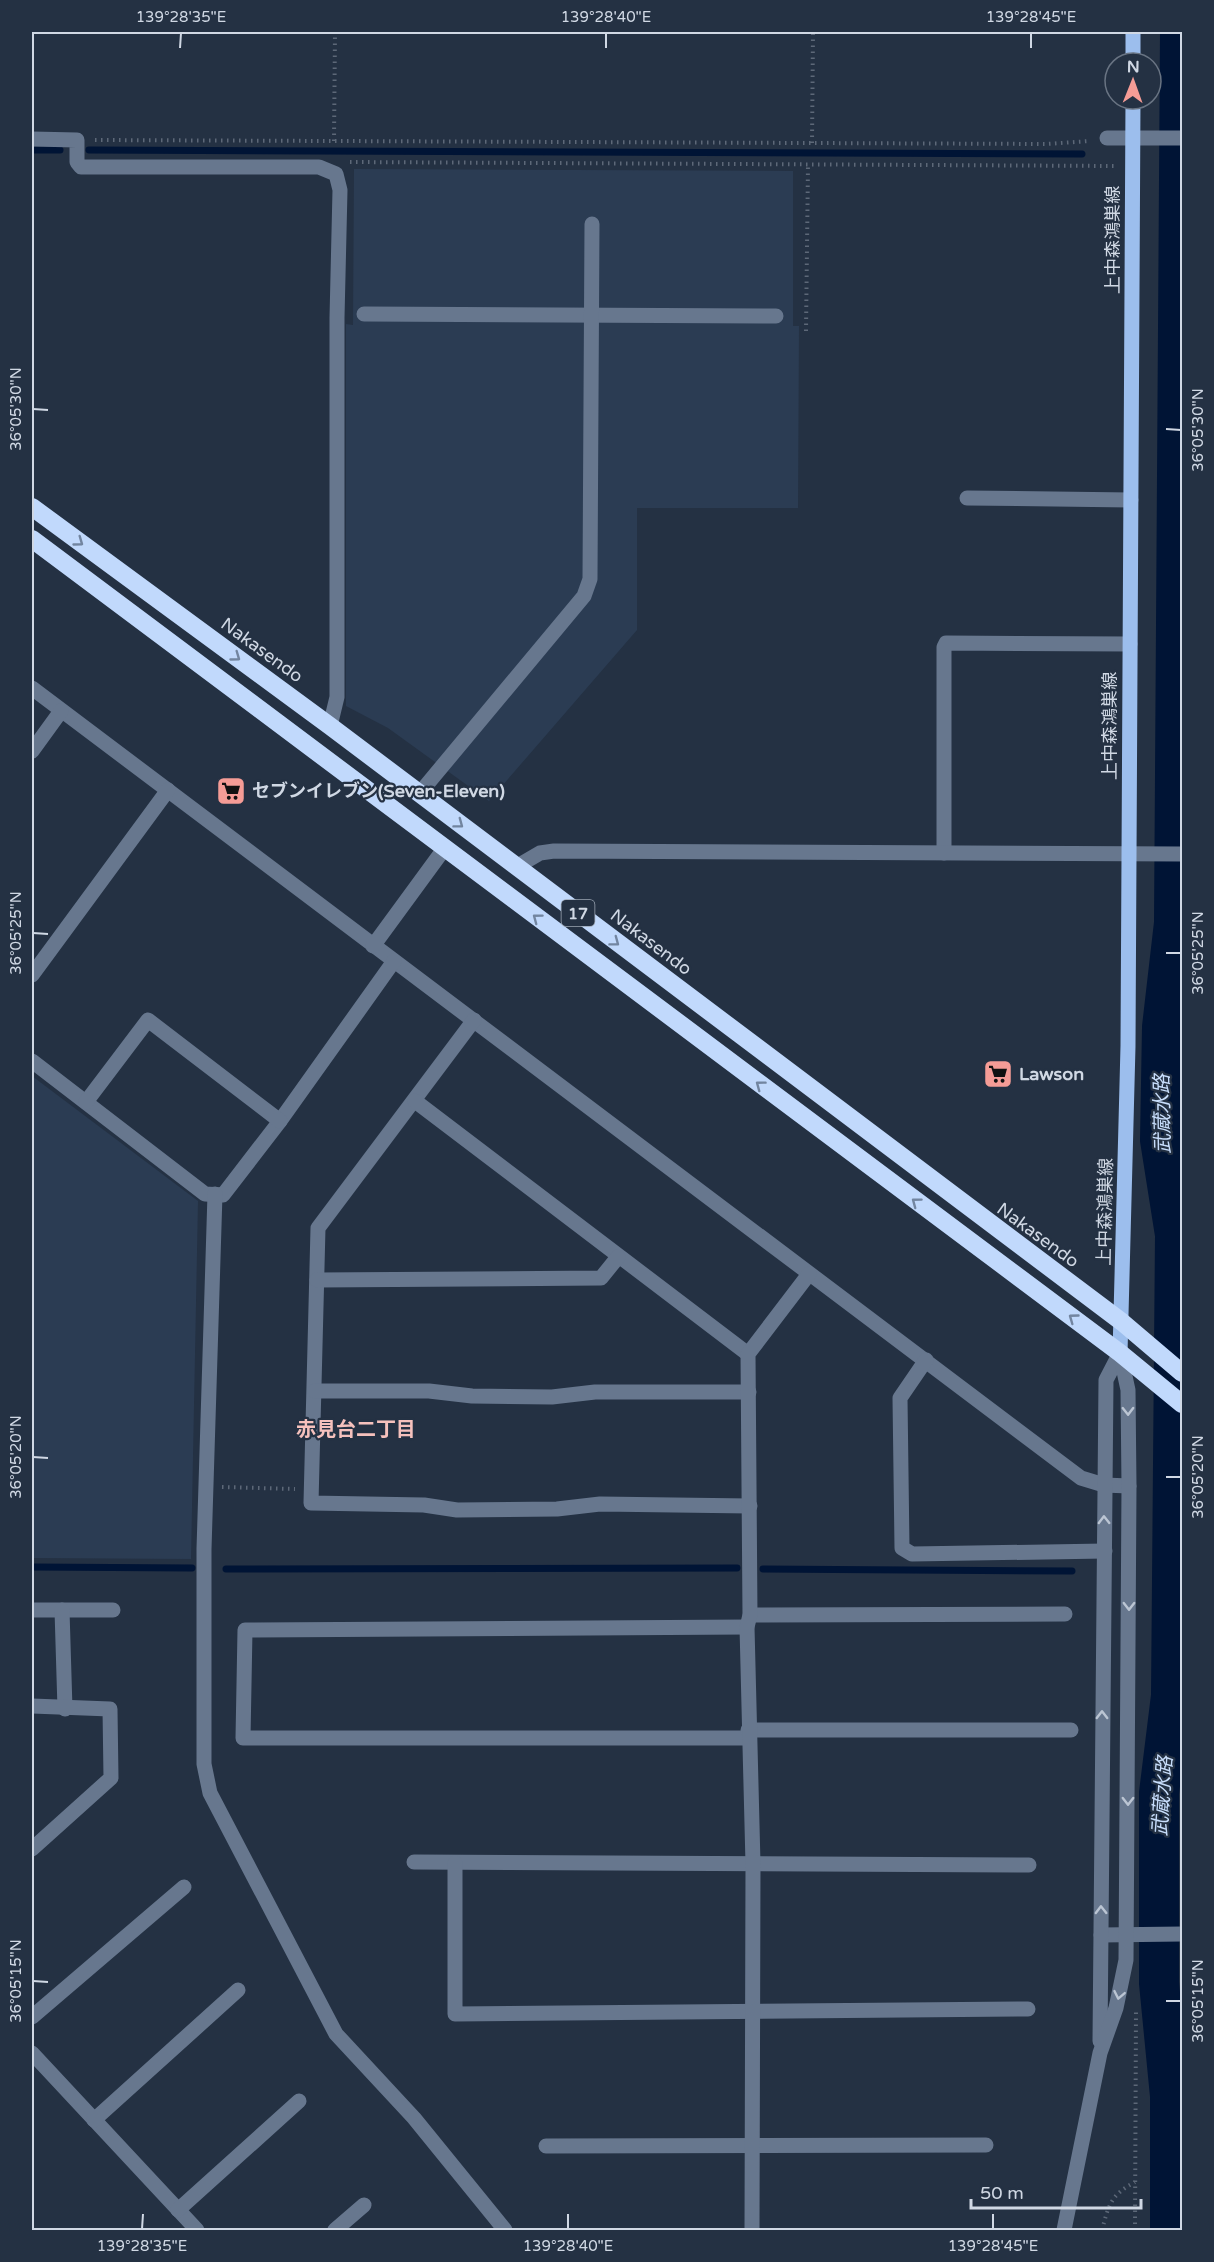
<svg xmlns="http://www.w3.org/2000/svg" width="1214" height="2262" viewBox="0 0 1214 2262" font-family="'Varela Round','Noto Sans JP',sans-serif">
<rect width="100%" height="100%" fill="#243143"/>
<!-- built -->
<g fill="#2b3c53">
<polygon points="354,169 793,171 793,326 799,326 798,508 637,508 637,630 489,801 388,728 346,706 346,324 353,325"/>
<polygon points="32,1076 198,1201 191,1559 32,1558"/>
</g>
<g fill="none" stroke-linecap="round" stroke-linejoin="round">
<!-- stream -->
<g stroke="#001435" stroke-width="7">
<polyline points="32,150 60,150"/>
<polyline points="89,150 1082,154"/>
<polyline points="32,1567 192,1568"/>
<polyline points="226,1569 737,1568"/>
<polyline points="763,1569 1072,1571"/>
</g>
<!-- river -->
<polyline stroke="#001435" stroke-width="40" points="1170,2230 1170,2096 1159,1983 1159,1793 1171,1696 1175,1235 1160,1140 1162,1027 1174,923 1180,32"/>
<!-- path -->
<g stroke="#5d6878" stroke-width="4" stroke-dasharray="1.5 4.5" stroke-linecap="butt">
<polyline points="95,140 1046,144 1090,141"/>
<polyline points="334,141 335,32"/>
<polyline points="812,143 813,32"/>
<polyline points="350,162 1117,166"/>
<polyline points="806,331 808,164"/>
<polyline points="222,1487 295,1489"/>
<path d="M 1102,2230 C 1109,2204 1111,2195 1135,2182"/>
<polyline points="1135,2230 1136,2009"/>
</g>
<!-- minor -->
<g stroke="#67778e" stroke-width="15">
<polyline points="1107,138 1182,138"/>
<polyline points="32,139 77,140 77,162 81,167 319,167 336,174 340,190 337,318 337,697 330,726"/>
<polyline points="364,314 776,316"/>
<polyline points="967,498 1131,500"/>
<polyline points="32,688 1081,1478 1104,1485 1129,1486"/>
<polyline points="32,751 61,711"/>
<polyline points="419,794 584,596 590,579 592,224"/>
<polyline points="944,853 944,647 946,643 1130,644"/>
<polyline points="516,867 540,853 554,851 1182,854"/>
<polyline points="373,946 444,849"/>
<polyline points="32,975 168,790"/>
<polyline points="474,1020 318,1228 311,1503 424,1505 457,1510 557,1509 600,1504 750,1506"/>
<polyline points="32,1061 205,1194 223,1195 280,1121 394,961"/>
<polyline points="415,1101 748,1354"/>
<polyline points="86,1102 148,1020 280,1121"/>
<polyline points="215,1194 204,1549 204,1764 210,1793 336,2034 414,2118 505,2230"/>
<polyline points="317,1280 601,1278 618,1257"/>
<polyline points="926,1360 900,1398 902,1548 912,1554 1105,1551"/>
<polyline points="315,1391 429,1391 472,1396 552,1397 595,1392 749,1392"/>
<polyline points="32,1610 113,1610"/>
<polyline points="62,1610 65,1709"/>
<polyline points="750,1615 1065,1614"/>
<polyline points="747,1627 245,1630 243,1738 748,1738"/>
<polyline points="32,1706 110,1709 111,1778 32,1849"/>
<polyline points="748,1730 1071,1730"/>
<polyline points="414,1862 1029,1865"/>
<polyline points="455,1863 455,2014 1028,2009"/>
<polyline points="1101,1935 1182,1934"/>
<polyline points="32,2017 184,1887"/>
<polyline points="1100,2041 1106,1380 1120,1353"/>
<polyline points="32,2053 197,2230"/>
<polyline points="94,2120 238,1990"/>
<polyline points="546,2146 986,2145"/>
<polyline points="178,2210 299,2101"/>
<polyline points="335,2230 364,2205"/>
<polyline points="752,2230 753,1864 747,1627 750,1615 748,1354 809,1274"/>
<polyline points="1064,2230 1100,2053 1116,2008 1126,1960 1129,1486 1128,1390 1120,1353"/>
</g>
<!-- major -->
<g stroke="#9cbeed" stroke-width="15">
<polyline points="1133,63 1133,32"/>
<polyline points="1120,1353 1128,1046 1133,99"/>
</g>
<!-- highway -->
<g stroke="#c1d9fc" stroke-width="18">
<polyline points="32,507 330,726 1122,1322 1182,1373"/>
<polyline points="32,539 1120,1353 1182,1404"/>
</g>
</g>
<!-- one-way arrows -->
<defs><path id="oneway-chevron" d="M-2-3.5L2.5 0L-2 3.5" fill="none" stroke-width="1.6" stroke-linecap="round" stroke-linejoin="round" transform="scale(1.5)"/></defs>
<g stroke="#7285a0">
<use href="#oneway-chevron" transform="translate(79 542) rotate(36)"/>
<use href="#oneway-chevron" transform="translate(236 657) rotate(36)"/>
<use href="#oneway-chevron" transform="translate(459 824) rotate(37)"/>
<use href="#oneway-chevron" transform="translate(537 918) rotate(-143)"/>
<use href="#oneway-chevron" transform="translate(615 942) rotate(37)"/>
<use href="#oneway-chevron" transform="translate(760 1085) rotate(-143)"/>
<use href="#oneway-chevron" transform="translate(916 1202) rotate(-143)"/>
<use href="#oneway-chevron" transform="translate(1073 1318) rotate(-144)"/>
</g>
<g stroke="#bbc5d3">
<use href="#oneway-chevron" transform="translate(1128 1411) rotate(89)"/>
<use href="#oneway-chevron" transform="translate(1104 1520) rotate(-91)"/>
<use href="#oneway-chevron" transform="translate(1129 1606) rotate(90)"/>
<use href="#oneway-chevron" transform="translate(1102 1715) rotate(-90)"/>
<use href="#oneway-chevron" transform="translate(1128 1801) rotate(90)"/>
<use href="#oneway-chevron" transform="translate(1101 1910) rotate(-91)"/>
<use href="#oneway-chevron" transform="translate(1119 1995) rotate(101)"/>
</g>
<!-- ticks -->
<path fill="none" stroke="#d0d8e4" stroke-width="2" d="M 180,48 L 181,33M 606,48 L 606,33M 1031,48 L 1031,33M 33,409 L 48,410M 1166,429 L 1181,430M 33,933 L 48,934M 1166,953 L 1181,953M 33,1457 L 48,1458M 1166,1477 L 1181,1477M 33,1981 L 48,1982M 1166,2001 L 1181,2001M 142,2229 L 143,2214M 568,2229 L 568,2214M 993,2229 L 993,2214"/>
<!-- icons -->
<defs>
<g id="supermarket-square" transform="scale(1.5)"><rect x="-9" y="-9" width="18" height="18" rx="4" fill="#f59c96" stroke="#243143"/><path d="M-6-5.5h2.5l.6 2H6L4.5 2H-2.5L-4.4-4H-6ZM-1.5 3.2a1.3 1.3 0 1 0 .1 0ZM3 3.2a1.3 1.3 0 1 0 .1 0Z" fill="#111"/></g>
</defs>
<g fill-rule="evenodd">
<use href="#supermarket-square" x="231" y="791"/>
<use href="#supermarket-square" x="998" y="1074"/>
</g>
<g text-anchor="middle" stroke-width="4.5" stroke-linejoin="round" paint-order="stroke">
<!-- shield labels -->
<rect fill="#243143" stroke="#9ca6b4" stroke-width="1.5" x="561.5" y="900" width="33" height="26" rx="4.5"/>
<g font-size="16" font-weight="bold" fill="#d0d8e4">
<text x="578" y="919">17</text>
</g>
<!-- street labels -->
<g font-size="18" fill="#d0d8e4" stroke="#243143">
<text transform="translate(1113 240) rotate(-90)" y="6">上中森鴻巣線</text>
<text transform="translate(262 650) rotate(36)" y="6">Nakasendo</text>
<text transform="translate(1110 726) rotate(-90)" y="6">上中森鴻巣線</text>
<text transform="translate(651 942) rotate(37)" y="6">Nakasendo</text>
<text transform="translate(1105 1212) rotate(-89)" y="6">上中森鴻巣線</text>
<text transform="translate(1038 1235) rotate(36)" y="6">Nakasendo</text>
</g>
<!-- poi labels -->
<g font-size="18" font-weight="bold" fill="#d0d8e4" stroke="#243143" text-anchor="start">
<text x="252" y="797">セブンイレブン(Seven-Eleven)</text>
<text x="1019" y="1080">Lawson</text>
</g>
<!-- water labels -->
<g font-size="20" font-style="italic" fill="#c7ddfb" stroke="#243143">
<text transform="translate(1162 1114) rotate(-91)" y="7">武蔵水路</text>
<text transform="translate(1162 1796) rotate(-86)" y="7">武蔵水路</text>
</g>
<!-- neighbourhood labels -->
<g font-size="20" font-weight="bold" fill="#f5c1bd" stroke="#243143">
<text x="356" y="1436">赤見台二丁目</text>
</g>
</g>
<!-- border -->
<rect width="1214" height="2262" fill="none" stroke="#243143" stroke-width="66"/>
<!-- north arrow -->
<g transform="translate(1133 81) rotate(1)"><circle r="28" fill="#243143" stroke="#697483" stroke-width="1.5"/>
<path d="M0-4.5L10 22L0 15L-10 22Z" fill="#f59c96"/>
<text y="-9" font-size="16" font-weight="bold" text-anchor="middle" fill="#d0d8e4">N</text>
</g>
<!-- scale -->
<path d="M971 2199v9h170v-9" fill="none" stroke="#d0d8e4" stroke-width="3"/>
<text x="980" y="2199" font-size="18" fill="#d0d8e4" stroke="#243143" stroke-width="4.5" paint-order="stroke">50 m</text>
<rect x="33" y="33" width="1148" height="2196" fill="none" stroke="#d0d8e4" stroke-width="2"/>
<g font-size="15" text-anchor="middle" fill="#d0d8e4">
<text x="181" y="22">139°28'35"E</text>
<text x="606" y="22">139°28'40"E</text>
<text x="1031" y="22">139°28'45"E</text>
<text transform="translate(16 409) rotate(-90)" y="5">36°05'30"N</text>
<text transform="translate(1198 430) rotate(-90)" y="5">36°05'30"N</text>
<text transform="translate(16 933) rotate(-90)" y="5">36°05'25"N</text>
<text transform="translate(1198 953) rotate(-90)" y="5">36°05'25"N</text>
<text transform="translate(16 1457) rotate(-90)" y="5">36°05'20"N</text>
<text transform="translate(1198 1477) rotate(-90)" y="5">36°05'20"N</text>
<text transform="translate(16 1981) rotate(-90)" y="5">36°05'15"N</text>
<text transform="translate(1198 2001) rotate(-90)" y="5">36°05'15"N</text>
<text x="142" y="2251">139°28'35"E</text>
<text x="568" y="2251">139°28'40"E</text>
<text x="993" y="2251">139°28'45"E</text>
</g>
</svg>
